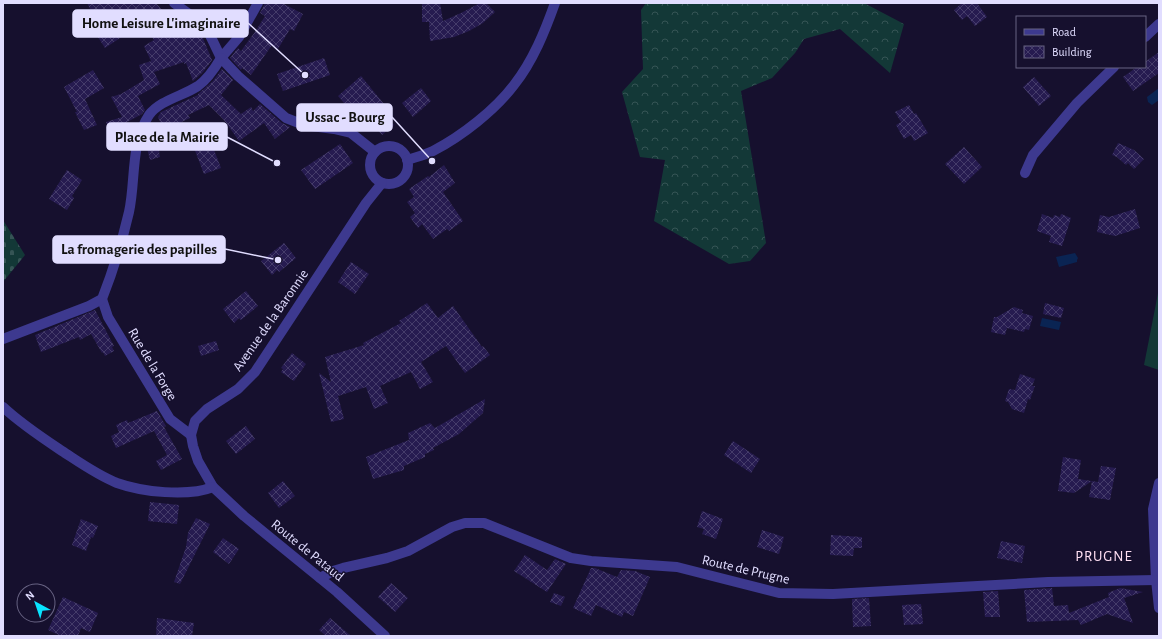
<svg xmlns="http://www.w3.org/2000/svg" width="1162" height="639" viewBox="0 0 1162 639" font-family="'Alegreya Sans',sans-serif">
<defs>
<pattern id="forest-crowns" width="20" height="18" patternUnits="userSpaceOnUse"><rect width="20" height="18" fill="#133837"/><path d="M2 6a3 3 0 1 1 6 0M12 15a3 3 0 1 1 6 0" fill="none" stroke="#355455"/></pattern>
<pattern id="cemetery-stones" width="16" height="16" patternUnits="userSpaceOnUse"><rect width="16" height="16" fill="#133837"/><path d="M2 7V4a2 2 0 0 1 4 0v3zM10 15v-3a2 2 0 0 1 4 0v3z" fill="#355455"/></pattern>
<pattern id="building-cross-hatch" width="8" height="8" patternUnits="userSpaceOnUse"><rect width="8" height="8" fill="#261b50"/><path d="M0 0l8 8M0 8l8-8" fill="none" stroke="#453c6a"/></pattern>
</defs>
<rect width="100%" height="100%" fill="#16102e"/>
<!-- green -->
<polygon fill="#133837" points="1159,288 1159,370 1144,365"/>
<!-- forest -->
<polygon fill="url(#forest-crowns)" points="646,3 864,3 904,24 890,73 840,29 804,39 795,53 772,78 741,91 766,243 750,261 729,264 654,221 665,160 640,157 622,92 643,69 641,10"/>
<!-- cemetery -->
<polygon fill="url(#cemetery-stones)" points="3,220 25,255 3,282"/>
<!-- water -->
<g fill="#0a2453">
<polygon points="1159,88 1159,100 1152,105 1148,102 1147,97"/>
<polygon points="1075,253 1078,258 1077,260 1077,262 1059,267 1056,257"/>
<polygon points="1042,318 1061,322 1059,330 1040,326"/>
</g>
<!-- building -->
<g fill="url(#building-cross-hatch)">
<polygon points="87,3 156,3 167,16 171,14 191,27 202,36 212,60 203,72 193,81 186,63 184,64 184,62 154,72 160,84 138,96 145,110 142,114 118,127 121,134 111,136 106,122 122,117 111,97 121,94 144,80 139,65 151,61 144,46 154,40 143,23 105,48 92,28 98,24"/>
<polygon points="265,3 282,3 303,14 294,31 290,29 278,49 272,45 251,75 242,68 241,70 230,58 238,48 241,51 257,29 265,16 260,13"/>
<polygon points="422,3 440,3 443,21 461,13 480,3 486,3 495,12 483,23 469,31 454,37 430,41 429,22 422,22"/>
<polygon points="962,3 977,3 987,17 975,26 967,16 962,20 954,10"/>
<polygon points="1159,52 1159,73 1133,91 1123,77 1137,67 1145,67 1145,62"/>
<polygon points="324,58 330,75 283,91 277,74"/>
<polygon points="222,69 233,80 221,95 241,114 251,107 253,111 260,104 282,123 290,127 275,139 264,123 239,141 224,120 209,105 188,115 190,118 164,130 158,117 161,112 198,95 198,94 213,81"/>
<polygon points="93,70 104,88 85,99 97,125 84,130 75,112 77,112 64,87"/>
<polygon points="361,76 384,104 379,108 394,125 382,135 367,117 364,119 352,106 349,109 338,96"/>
<polygon points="1034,77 1051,96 1039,106 1023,87"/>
<polygon points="421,88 431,101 413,117 402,103"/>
<polygon points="909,105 914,114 916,113 928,133 914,141 911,135 904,139 896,125 901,122 895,112"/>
<polygon points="211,142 221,168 204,174 194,148"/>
<polygon points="1118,143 1134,150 1144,159 1134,169 1128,163 1126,165 1117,157 1112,155"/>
<polygon points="340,144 353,163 315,189 301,170"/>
<polygon points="158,145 160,157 150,160 147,148"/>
<polygon points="964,147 982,167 964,184 945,164"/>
<polygon points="444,165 455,183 443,192 463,221 449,231 447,229 433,239 422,224 418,228 410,217 415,213 407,202 414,197 409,189 428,176 429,177"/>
<polygon points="67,170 82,180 72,196 74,198 67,210 49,199"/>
<polygon points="1135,209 1140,228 1115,236 1097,232 1100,215 1109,217"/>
<polygon points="1042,214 1053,218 1054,215 1060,217 1061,214 1071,218 1062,246 1049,242 1051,236 1037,231"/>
<polygon points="284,243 296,258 279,272 277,270 272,275 261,261"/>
<polygon points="351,262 369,274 355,294 338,282"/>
<polygon points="246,291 258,306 241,320 239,318 234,323 223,309"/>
<polygon points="427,303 438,318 453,306 482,347 483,346 490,355 465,373 446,346 421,362 433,382 420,389 411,372 380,386 388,403 374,409 366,387 338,396 344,419 331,422 319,373 331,382 325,357 364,345 363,343 401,323 399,321"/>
<polygon points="1045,303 1064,308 1061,318 1043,314"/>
<polygon points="1014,307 1023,310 1022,313 1033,316 1029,330 1025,329 1024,332 1007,328 1005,335 991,332 994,317 997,317"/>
<polygon points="95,310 114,346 112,347 114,351 105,356 103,352 102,353 91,334 80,340 79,337 41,352 35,335"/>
<polygon points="216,341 219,350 201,356 198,346"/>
<polygon points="292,353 306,364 294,381 281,372 283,369 281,368"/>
<polygon points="1020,374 1035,379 1032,386 1035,386 1032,394 1030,400 1028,399 1024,413 1012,409 1008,402 1005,401 1009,389 1015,390"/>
<polygon points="485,399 483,413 459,434 433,448 434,450 425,454 425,457 404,466 404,470 373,479 366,457 409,440 408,433 430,423 435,428"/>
<polygon points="157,411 166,426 164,427 182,459 161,470 156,461 167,455 154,431 116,448 111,436 119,432 116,425 127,420 128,423"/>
<polygon points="246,426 255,439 236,454 226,441"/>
<polygon points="733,441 760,459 751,473 724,455"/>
<polygon points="1063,457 1081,460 1078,479 1098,482 1101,466 1116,468 1110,500 1089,497 1092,481 1074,493 1058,491"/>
<polygon points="283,481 295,496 279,508 268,493"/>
<polygon points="150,502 179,505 177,524 148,521"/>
<polygon points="702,511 723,519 716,539 702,534 704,529 697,527"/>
<polygon points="196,518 210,524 180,584 174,582 186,547 188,533"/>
<polygon points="81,519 98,526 93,538 91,537 86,551 72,545"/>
<polygon points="762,530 784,537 779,554 757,547"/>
<polygon points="831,535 862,537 862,548 854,548 853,556 830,555"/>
<polygon points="223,538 239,549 229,564 213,552"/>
<polygon points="1001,541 1025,546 1022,563 997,558"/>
<polygon points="525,555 547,570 555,559 566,564 547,592 514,571"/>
<polygon points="591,568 595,568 617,577 621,570 635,571 650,577 633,616 624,612 622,617 596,605 591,616 573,608"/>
<polygon points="391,583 408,598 395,612 378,597"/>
<polygon points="1052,588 1054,606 1068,605 1069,613 1109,597 1108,593 1120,588 1143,592 1124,598 1133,623 1107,614 1081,625 1078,620 1027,622 1024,590"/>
<polygon points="998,591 1000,617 985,617 983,592"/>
<polygon points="554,593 565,597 561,606 550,602"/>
<polygon points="63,597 98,613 90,632 81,628 78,636 61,636 48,630"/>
<polygon points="869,598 871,626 853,627 852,599"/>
<polygon points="921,604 923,624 904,625 902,605"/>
<polygon points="157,618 194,623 192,636 156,635"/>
<polygon points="330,618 351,636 326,636 319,630"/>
</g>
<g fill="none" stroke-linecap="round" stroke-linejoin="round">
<!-- minor -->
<g stroke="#3d398f" stroke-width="10">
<polyline points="174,3 196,19 208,31 221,58 239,37 258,3"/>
<polyline points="1145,37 1159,24"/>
<polyline points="1025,173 1033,155 1077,103 1114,67"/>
<polyline points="102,299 108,317 170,419 191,435"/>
<path d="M 3,339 L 89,306 L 102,299 C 113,271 122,242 129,212 C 136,180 130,144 149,115 C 160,100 183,96 198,86 C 208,79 215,68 221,58 L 238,76 L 286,118 L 304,125 L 334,129 L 351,133 L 375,152"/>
<polyline points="1159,483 1153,509 1156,580 1159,608"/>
<polyline points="320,578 333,571 343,568 387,558 408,551 452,527 465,523 484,523 571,558 591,561 677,567 779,593 833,594 1048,582 1156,580"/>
</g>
<!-- tertiary -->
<g stroke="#3d398f" stroke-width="10">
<circle cx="389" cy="165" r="19"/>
<path d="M 407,160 C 416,157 425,155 433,151 C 462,136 495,110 514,85 C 533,61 545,31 555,3"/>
<polyline points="382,183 366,203 255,372 238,389 207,409 195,421 191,435 193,446 198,461 213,487 244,516 337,592 385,636"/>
<path d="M 3,407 C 21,424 41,437 62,451 C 79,462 97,475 117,483 C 142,492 188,497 213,487"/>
</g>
</g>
<g text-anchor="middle" stroke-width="3" stroke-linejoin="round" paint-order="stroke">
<!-- street labels -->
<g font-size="14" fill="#e1ddff" stroke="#16102e">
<text transform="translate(270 320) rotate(-55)" y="5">Avenue de la Baronnie</text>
<text transform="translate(153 364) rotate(59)" y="5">Rue de la Forge</text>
<text transform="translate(308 550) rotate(39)" y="5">Route de Pataud</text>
<text transform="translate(746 569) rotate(13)" y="5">Route de Prugne</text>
</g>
<!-- neighbourhood labels -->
<g font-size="15" letter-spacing="1" fill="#ffdff3" stroke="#16102e">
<text x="1104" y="561">PRUGNE</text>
</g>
</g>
<!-- callouts -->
<path fill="none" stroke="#e1ddff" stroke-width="1.5" d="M305 75L248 23M432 161L392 117M277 163L227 137M278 260L225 249"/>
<g fill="#e1ddff" stroke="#16102e" stroke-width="1.5">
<circle cx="305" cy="75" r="4"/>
<circle cx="432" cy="161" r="4"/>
<circle cx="277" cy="163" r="4"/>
<circle cx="278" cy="260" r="4"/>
</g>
<g fill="#e1ddff" stroke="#e1ddff" stroke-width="1.5">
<rect x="73" y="10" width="175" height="27" rx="4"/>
<rect x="297" y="104" width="95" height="27" rx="4"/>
<rect x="107" y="123" width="120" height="27" rx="4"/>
<rect x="53" y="236" width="172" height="27" rx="4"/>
</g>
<g font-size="15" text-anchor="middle" font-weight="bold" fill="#111">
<text x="161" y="28">Home Leisure L'imaginaire</text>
<text x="345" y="122">Ussac - Bourg</text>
<text x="167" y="142">Place de la Mairie</text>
<text x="139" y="254">La fromagerie des papilles</text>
</g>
<!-- border -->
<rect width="1162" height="639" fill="none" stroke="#e1ddff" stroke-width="8"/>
<!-- legend -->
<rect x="1016" y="16" width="130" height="52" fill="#16102e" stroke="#676282"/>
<rect x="1024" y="29" width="20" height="6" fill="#3d398f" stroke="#676282"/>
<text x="1052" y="36" font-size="12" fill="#e1ddff">Road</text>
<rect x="1024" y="46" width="20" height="12" fill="url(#building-cross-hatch)" stroke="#676282"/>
<text x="1052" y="56" font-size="12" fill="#e1ddff">Building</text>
<!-- north arrow -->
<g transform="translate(36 603) rotate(320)"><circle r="19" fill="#16102e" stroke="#676282"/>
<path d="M0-3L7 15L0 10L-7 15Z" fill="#09e4ff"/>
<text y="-6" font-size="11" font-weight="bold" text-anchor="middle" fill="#e1ddff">N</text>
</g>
</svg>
